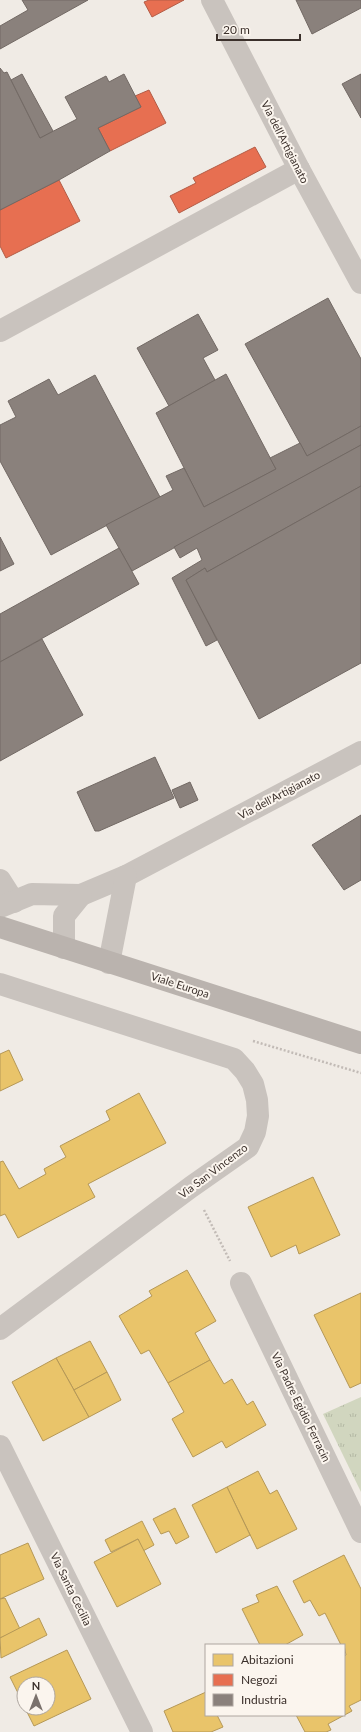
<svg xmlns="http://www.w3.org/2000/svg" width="361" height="1732" viewBox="0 0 361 1732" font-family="Lato,sans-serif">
<defs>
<pattern id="park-tufts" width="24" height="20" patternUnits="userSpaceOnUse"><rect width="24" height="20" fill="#d1d6bf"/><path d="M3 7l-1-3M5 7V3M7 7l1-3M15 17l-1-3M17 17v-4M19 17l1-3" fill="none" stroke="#b4b8a4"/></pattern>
</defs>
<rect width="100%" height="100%" fill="#f0ebe5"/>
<!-- park -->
<polygon fill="url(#park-tufts)" points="361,1397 361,1492 323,1414"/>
<!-- homes -->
<g fill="#e9c46a" stroke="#b59857">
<polygon points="9,1050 23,1080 0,1091 0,1054"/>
<polygon points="139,1093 166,1143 88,1184 95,1197 18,1238 5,1214 0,1216 0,1162 3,1161 19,1189 46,1174 44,1169 66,1157 60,1146 110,1120 106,1111"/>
<polygon points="313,1177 340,1235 299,1254 296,1245 271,1257 248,1207"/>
<polygon points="187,1270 216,1321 195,1333 210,1360 168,1383 149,1350 141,1354 119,1316 152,1296 149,1291"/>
<polygon points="361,1293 361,1383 350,1388 314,1315"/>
<polygon points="90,1341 107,1372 74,1390 56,1358"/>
<polygon points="56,1358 89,1417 43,1441 12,1382"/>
<polygon points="210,1360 224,1384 232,1379 247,1405 253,1401 266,1425 226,1448 222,1441 193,1457 172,1419 184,1412 168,1383"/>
<polygon points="107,1372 121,1400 89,1417 74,1390"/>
<polygon points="258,1471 270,1494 277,1490 297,1529 257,1549 227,1487"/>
<polygon points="227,1487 250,1535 216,1553 192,1505"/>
<polygon points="175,1508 189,1537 176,1544 169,1531 161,1534 153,1519"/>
<polygon points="142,1521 154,1545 143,1551 138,1539 111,1552 105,1540"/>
<polygon points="138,1539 161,1584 117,1607 94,1562"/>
<polygon points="28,1543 44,1579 0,1599 0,1555"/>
<polygon points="344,1555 361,1589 361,1700 349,1706 352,1711 328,1724 331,1730 326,1732 305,1732 296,1715 344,1715 344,1656 346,1655 344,1645 341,1645 325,1613 319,1616 310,1600 304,1603 293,1581"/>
<polygon points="277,1586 303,1635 285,1645 260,1645 242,1609 259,1602 256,1595"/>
<polygon points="5,1598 20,1629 0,1638 0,1599"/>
<polygon points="39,1618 47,1635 1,1658 0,1638"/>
<polygon points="67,1650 91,1699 34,1726 25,1708 48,1708 48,1684 24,1684 24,1705 10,1677"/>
<polygon points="206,1692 206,1715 217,1715 223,1727 211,1732 173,1732 164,1711"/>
</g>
<!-- shops -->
<g fill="#e76f51" stroke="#b35c46">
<polygon points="149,0 184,0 152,17 144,2"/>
<polygon points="149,90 166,123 110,151 98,128 141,107 135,96"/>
<polygon points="255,147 266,167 179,213 170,196 196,183 193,178"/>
<polygon points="59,180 80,221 6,258 0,246 0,210"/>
</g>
<!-- industry -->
<g fill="#8a817c" stroke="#726964">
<polygon points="22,0 88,0 0,49 0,26 28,10"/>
<polygon points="296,0 361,0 361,8 312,34"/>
<polygon points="0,68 4,73 7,72 40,138 77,119 65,97 106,76 109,82 124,74 141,107 98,128 110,151 59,180 0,210"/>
<polygon points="22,74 53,131 40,138 11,80"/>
<polygon points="361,74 361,118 342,84"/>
<polygon points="328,298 361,359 361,426 307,456 245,344"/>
<polygon points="198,314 218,350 203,358 215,380 169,406 137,348"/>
<polygon points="226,374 276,469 204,507 156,413"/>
<polygon points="95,375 160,497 51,555 0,461 0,425 16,417 8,401 49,379 58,395"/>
<polygon points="361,426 361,445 132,571 106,525 173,490 166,476 184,468 204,507 276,469 270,458 300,443 307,456"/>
<polygon points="361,445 361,486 207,572 205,568 186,580 217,640 206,646 172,578 202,560 197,548 180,558 174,547"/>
<polygon points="361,486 361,663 259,719 186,580 205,568 207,572"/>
<polygon points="0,537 14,564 0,571"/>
<polygon points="119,548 139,584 0,662 0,614"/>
<polygon points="42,639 83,715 0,761 0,662"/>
<polygon points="155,757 174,798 99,831 95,831 77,792"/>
<polygon points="190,782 198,800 180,808 172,790"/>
<polygon points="361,815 361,880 344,890 312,845"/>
</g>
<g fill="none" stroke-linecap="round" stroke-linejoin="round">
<!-- path -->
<g stroke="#c2bbb6" stroke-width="2.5" stroke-dasharray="2 2" stroke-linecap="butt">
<polyline points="253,1041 361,1073"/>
<polyline points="204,1210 230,1261"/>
</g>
<!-- street -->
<g stroke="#c9c3be" stroke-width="22">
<polyline points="212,0 299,169 361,283"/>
<polyline points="0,331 299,169"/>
<polyline points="0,880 14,902"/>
<polyline points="0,907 32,894 81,895 126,876 361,752"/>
<polyline points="64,948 64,916 81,895"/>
<polyline points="109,963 126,876"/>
<polyline points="0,984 234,1059 245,1071 253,1084 257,1100 258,1116 255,1132 248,1147 191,1187 0,1329"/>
<polyline points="241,1283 361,1532"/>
<polyline points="0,1446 142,1732"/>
</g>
<!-- secondary -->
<polyline stroke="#bab3ae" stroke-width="22" points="0,927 361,1043"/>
</g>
<g text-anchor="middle" stroke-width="4" stroke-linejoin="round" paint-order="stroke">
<!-- street labels -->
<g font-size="11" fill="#3b302b" stroke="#fbf5ee">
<text transform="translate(285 142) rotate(63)" y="4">Via dell'Artigianato</text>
<text transform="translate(279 795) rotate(-28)" y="4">Via dell'Artigianato</text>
<text transform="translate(180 985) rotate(18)" y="4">Viale Europa</text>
<text transform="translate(213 1171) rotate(-37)" y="4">Via San Vincenzo</text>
<text transform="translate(301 1407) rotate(64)" y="4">Via Padre Egidio Ferracin</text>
<text transform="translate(71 1589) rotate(64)" y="4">Via Santa Cecilia</text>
</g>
</g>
<!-- legend -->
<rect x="205" y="1644" width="140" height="72" fill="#fbf5ee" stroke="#aea6a0"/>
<rect x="213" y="1654" width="20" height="12" fill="#e9c46a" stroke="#aea6a0"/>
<text x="241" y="1664" font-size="12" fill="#3b302b">Abitazioni</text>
<rect x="213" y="1674" width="20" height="12" fill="#e76f51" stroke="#aea6a0"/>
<text x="241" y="1684" font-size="12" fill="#3b302b">Negozi</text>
<rect x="213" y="1694" width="20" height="12" fill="#8a817c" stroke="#aea6a0"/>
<text x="241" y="1704" font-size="12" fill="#3b302b">Industria</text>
<!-- north arrow -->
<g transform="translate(36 1696)"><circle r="19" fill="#fbf5ee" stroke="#aea6a0"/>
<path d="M0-3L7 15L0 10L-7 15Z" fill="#7a716c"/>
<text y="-6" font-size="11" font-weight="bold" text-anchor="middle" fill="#3b302b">N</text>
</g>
<!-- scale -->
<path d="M217 34v6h83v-6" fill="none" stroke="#3b302b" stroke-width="2"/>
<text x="223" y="34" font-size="12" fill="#3b302b" stroke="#fbf5ee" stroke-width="3" paint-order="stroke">20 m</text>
</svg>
